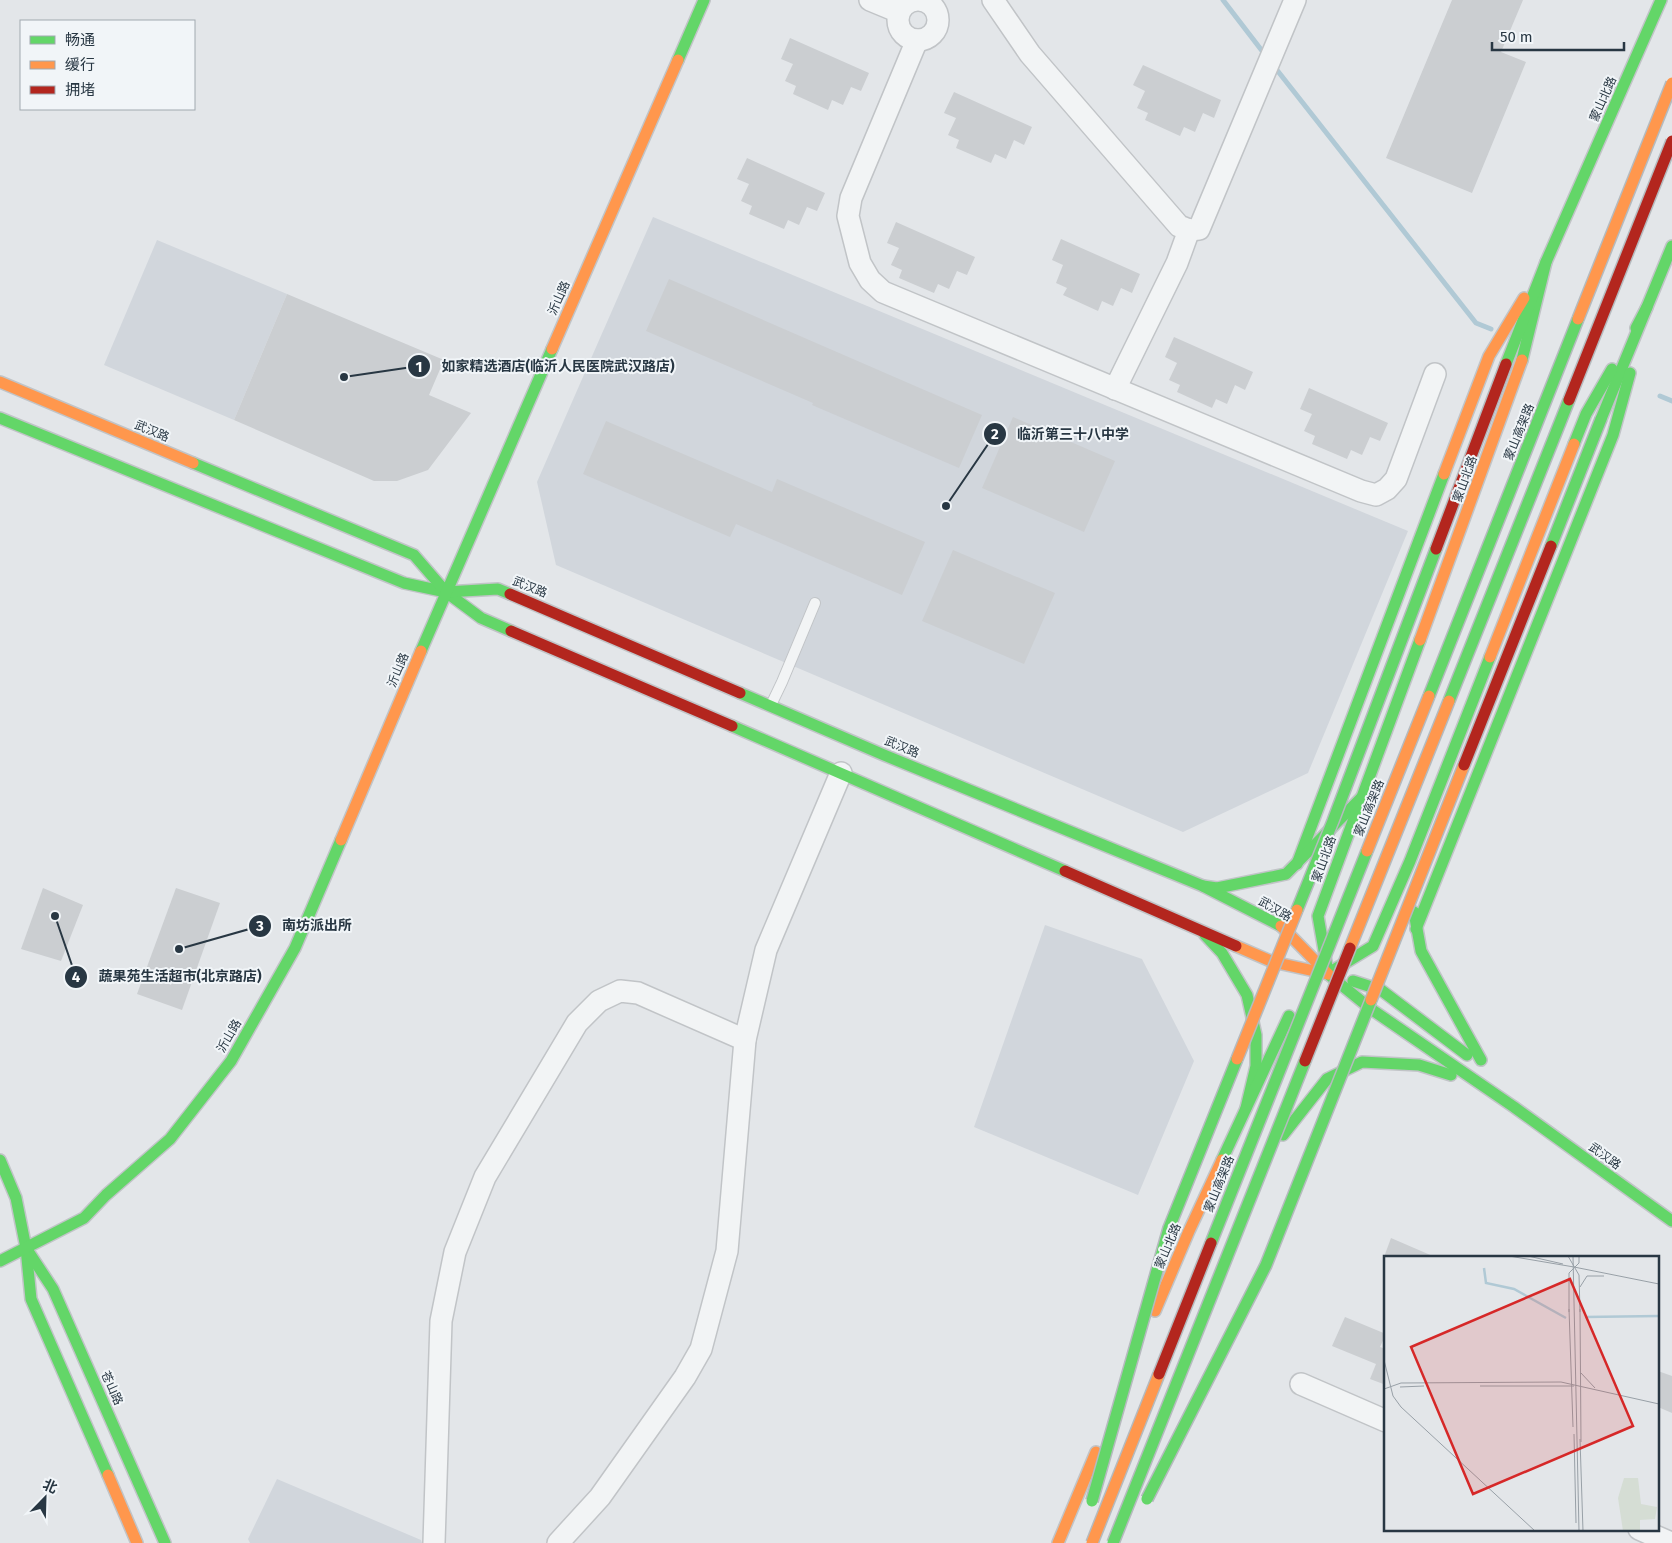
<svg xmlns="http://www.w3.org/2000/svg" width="1672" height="1543" viewBox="0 0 1672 1543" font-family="'Fira Sans','Noto Sans SC',sans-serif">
<rect width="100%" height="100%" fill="#e3e6e9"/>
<!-- built -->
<g fill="#d1d6dc">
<polygon points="653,217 1408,531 1308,773 1183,832 556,565 537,482"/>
<polygon points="157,240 287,294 234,420 104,365"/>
<polygon points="1045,925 1142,959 1194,1061 1138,1195 974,1127"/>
<polygon points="277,1479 421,1540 422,1543 250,1543 248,1539"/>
</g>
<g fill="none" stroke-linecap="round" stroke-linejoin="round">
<!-- stream -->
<g stroke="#b0c9d5" stroke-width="5">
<polyline points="1223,0 1266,56"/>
<polyline points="1273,65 1476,323 1491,329"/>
<polyline points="1660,396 1672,401"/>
</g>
</g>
<!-- building -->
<g fill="#cbced1">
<polygon points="1452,0 1523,0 1501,52 1526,62 1472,193 1386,158"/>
<polygon points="790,38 869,73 861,91 851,87 843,105 832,100 828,110 793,94 796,86 785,81 793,64 781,59"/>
<polygon points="1143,65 1221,100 1214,118 1203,113 1195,132 1184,127 1180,136 1145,120 1148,113 1137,108 1145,91 1133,85"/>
<polygon points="954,92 1032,127 1024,145 1014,140 1006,159 995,154 991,163 956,148 959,140 948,135 956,118 944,113"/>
<polygon points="747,158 825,193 817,211 807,207 799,225 788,220 784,229 749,214 752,206 741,201 749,184 737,179"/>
<polygon points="896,222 975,257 967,275 957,271 949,289 938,284 934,293 899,278 902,270 891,265 899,248 887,243"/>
<polygon points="1061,239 1140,274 1132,293 1121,288 1113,306 1102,301 1098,311 1063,295 1067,288 1056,283 1063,265 1052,260"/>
<polygon points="669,279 982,415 959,468 812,405 813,403 646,331"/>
<polygon points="287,294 444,360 429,395 471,413 428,470 397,481 374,481 234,420"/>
<polygon points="1174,337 1253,372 1245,390 1235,385 1227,404 1216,399 1212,408 1177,392 1180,385 1169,380 1177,363 1165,357"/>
<polygon points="1309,388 1388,423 1380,441 1370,437 1362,455 1351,450 1347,459 1312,444 1315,436 1304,431 1312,414 1300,409"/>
<polygon points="1013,417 1115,461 1084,532 982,488"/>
<polygon points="606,421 772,492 777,479 925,542 902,595 736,524 730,537 583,474"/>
<polygon points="953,550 1055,593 1024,664 922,621"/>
<polygon points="43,888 83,905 61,961 21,949"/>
<polygon points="176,888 220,903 182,1010 137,994"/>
<polygon points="1391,1238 1435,1257 1384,1257"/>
<polygon points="1345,1317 1386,1334 1380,1347 1383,1348 1386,1341 1386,1385 1370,1379 1376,1364 1332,1346"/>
<polygon points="1658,1371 1672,1376 1672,1413 1658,1407"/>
</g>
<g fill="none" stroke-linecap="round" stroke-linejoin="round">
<!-- lane casing -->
<g stroke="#c1c4c7" stroke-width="12">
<polyline id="lane" points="771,705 782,682 815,603"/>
</g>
<!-- street casing -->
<g stroke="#c1c4c7" stroke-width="24">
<g id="street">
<circle cx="918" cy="20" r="20"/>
<polyline points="870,0 899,12"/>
<polyline points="993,0 1030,54 1179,226 1189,230 1199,229 1295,0"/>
<polyline points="917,40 851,198 848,216 860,263 870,280 883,292 1361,491 1376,495 1387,489 1396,479 1435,374"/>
<polyline points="1115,389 1177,263 1189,230"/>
<polyline points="1301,1384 1386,1421"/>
<polyline points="1639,1529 1671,1543"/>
<polyline points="434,1543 441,1321 455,1252 485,1177 577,1023 599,1001 620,991 638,993 745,1040"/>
<polyline points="558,1543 600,1497 685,1377 701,1349 727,1251 745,1040 766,950 841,773"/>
</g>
</g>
<!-- fast casing -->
<g stroke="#c1c4c7" stroke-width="14">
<g id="fast">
<polyline points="678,60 704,0"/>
<polyline points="1636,328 1647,307 1672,246"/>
<polyline points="1522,360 1546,262 1661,0"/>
<polyline points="1506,364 1546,262"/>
<polyline points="0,418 404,583 446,592 481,618 511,631"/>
<polyline points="1601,419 1647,307"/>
<polyline points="1574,444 1586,414 1612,369"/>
<polyline points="193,463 414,555 446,592 498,589 510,594"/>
<polyline points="421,651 552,349"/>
<polyline points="740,693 884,755 1203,886 1281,926"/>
<polyline points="732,726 1065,871"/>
<polyline points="1297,864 1444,474"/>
<polyline points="1203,886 1217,888 1286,874 1361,798"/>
<polyline points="1414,912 1421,951 1481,1060"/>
<polyline points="1416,929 1613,435 1630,373"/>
<polyline points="1205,935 1222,953 1247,995 1256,1035 1256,1066 1246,1108"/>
<polyline points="1327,967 1318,916 1420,640"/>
<polyline points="1332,971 1373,946 1410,861 1490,657"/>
<polyline points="1328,974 1371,1009 1514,1107 1672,1221"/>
<polyline points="1353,981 1381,990 1467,1055"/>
<polyline points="1283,1135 1327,1079 1362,1062 1419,1065 1451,1075"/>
<polyline points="0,1160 16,1198 26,1248 31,1299 108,1475"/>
<polyline points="1222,1160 1289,1016"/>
<polyline points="28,1251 53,1289 165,1543"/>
<polyline points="0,1261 84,1218 106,1195 170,1139 231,1061 295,948 341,840"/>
</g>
</g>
<!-- slow casing -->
<g stroke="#c1c4c7" stroke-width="14">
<g id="slow">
<polyline points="552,349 678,60"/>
<polyline points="0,382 193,463"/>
<polyline points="1444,474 1489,356 1524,298"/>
<polyline points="1420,640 1522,360"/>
<polyline points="1490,657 1574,444"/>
<polyline points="341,840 421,651"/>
<polyline points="1281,926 1328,974"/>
<polyline points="1236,946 1273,962 1328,974"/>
<polyline points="1155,1311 1189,1231 1222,1160"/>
<polyline points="108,1475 137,1543"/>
<polyline points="1058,1543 1096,1452"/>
</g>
</g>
<!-- jam casing -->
<g stroke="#c1c4c7" stroke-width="14">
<g id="jam">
<polyline points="510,594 740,693"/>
<polyline points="511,631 732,726"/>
<polyline points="1065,871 1236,946"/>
</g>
</g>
<!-- lane -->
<use href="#lane" stroke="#f2f4f5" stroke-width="10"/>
<!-- street -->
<use href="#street" stroke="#f2f4f5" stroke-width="21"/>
<!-- fast -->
<use href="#fast" stroke="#63d668" stroke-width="11"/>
<!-- slow -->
<use href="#slow" stroke="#ff974d" stroke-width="11"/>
<!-- jam -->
<use href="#jam" stroke="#b3261e" stroke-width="11"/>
<!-- fast-bridge casing -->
<g stroke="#b5babe" stroke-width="14" stroke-linecap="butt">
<g id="fast-bridge">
<polyline points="1551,546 1601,419"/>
<polyline points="1429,696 1578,319"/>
<polyline points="1449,701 1569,400"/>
<polyline points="1297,910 1333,821 1436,549"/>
<polyline points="1211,1243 1367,851"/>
<polyline points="1147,1499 1266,1265 1371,1000"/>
<polyline points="1092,1501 1169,1228 1237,1059"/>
<polyline points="1113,1543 1305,1061"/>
</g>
</g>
<!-- slow-bridge casing -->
<g stroke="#b5babe" stroke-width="14" stroke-linecap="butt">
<g id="slow-bridge">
<polyline points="1578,319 1672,83"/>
<polyline points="1367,851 1429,696"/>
<polyline points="1350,948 1449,701"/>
<polyline points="1371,1000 1464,765"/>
<polyline points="1237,1059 1297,910"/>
<polyline points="1092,1543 1159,1374"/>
</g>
</g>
<!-- jam-bridge casing -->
<g stroke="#b5babe" stroke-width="14" stroke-linecap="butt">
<g id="jam-bridge">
<polyline points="1569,400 1672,141"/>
<polyline points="1436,549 1506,364"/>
<polyline points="1464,765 1551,546"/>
<polyline points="1305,1061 1350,948"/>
<polyline points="1159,1374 1211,1243"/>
</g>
</g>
<!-- fast-bridge -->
<use href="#fast-bridge" stroke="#63d668" stroke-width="11"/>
<!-- slow-bridge -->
<use href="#slow-bridge" stroke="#ff974d" stroke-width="11"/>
<!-- jam-bridge -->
<use href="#jam-bridge" stroke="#b3261e" stroke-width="11"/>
</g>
<g text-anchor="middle" stroke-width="4" stroke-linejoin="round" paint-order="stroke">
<!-- street labels -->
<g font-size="12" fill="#283743" stroke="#f1f5f8">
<text transform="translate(1603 99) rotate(-66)" y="4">蒙山北路</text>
<text transform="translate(559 298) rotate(-66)" y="4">沂山路</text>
<text transform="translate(152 431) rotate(23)" y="4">武汉路</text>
<text transform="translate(1519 432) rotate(-68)" y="4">蒙山高架路</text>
<text transform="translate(1465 479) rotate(-70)" y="4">蒙山北路</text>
<text transform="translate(530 587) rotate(22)" y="4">武汉路</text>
<text transform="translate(398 670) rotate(-67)" y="4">沂山路</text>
<text transform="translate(902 747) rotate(23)" y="4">武汉路</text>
<text transform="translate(1369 808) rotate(-68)" y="4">蒙山高架路</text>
<text transform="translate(1324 859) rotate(-70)" y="4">蒙山北路</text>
<text transform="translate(1275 909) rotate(30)" y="4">武汉路</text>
<text transform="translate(229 1036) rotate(-60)" y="4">沂山路</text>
<text transform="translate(1605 1156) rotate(36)" y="4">武汉路</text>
<text transform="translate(1219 1184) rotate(-68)" y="4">蒙山高架路</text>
<text transform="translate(1168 1246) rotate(-67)" y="4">蒙山北路</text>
<text transform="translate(112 1388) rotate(66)" y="4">苍山路</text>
</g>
</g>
<!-- overview -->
<g transform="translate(1384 1256)">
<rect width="275" height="275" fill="#e3e6e9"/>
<path d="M 240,222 L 254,222 L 257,248 L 273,251 L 271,263 L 256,264 L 256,275 L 239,275 L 234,242 Z" fill="#d5ddd4"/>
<path fill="none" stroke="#b0c9d5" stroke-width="2.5" d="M 100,12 L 102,27 L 130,33 L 182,62M 201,61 L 275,60"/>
<path fill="none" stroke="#98a0a7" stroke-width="1" d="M 125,0 L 190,11M 144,0 L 179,8M 184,0 L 195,19 L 196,56M 189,0 L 195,275M 190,11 L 275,28M 196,31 L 203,20 L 220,20M 185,53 L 189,171M 196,53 L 197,186M 185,56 L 185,17 L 195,7 L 195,0M 0,104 L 9,140 L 17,151 L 151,275M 197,117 L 211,132M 96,130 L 190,130M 16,131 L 40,130M 0,133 L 17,127 L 177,126 L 275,148M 190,178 L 192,267M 196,183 L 199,275"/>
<path fill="#d62828" fill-opacity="0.15" stroke="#d62828" stroke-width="2.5" d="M 186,23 L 249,170 L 89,238 L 27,91 Z"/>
<rect width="275" height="275" fill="none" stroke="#283743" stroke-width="2.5"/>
</g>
<!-- callouts -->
<path fill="none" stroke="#283743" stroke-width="2" d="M344 377L419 366M946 506L995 434M179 949L260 926M55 916L76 977"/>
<g fill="#283743" stroke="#f1f5f8" stroke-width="2">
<circle cx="344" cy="377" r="5"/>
<circle cx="946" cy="506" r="5"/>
<circle cx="179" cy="949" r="5"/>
<circle cx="55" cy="916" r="5"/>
<circle cx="419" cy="366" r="12"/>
<circle cx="995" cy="434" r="12"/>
<circle cx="260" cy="926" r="12"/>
<circle cx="76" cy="977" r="12"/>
</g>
<g font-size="15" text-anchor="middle" font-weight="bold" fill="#fff">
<text x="419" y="372">1</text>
<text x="995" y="439">2</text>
<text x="260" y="931">3</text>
<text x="76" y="982">4</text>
</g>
<g font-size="14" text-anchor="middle" font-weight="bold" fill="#283743" stroke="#f1f5f8" stroke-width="4" stroke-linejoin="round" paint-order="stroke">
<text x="558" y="371">如家精选酒店(临沂人民医院武汉路店)</text>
<text x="1073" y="439">临沂第三十八中学</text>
<text x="317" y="930">南坊派出所</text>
<text x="180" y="981">蔬果苑生活超市(北京路店)</text>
</g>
<!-- legend -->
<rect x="20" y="20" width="175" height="90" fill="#f1f5f8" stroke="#a1a9b0"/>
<rect x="30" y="36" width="25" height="8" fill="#63d668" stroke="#a1a9b0"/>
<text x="65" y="45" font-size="15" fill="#283743">畅通</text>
<rect x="30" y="61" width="25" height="8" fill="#ff974d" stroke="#a1a9b0"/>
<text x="65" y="70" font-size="15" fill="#283743">缓行</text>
<rect x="30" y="86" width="25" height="8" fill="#b3261e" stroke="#a1a9b0"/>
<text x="65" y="95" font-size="15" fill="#283743">拥堵</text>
<!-- north arrow -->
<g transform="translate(45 1498) rotate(23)" stroke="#f1f5f8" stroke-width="4" paint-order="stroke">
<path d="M0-4L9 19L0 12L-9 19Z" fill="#283743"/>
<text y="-8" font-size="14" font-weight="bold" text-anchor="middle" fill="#283743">北</text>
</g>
<!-- scale -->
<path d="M1492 42v8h132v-8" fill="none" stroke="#283743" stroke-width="2.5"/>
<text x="1500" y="42" font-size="15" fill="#283743" stroke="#f1f5f8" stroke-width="4" paint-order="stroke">50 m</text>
</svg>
